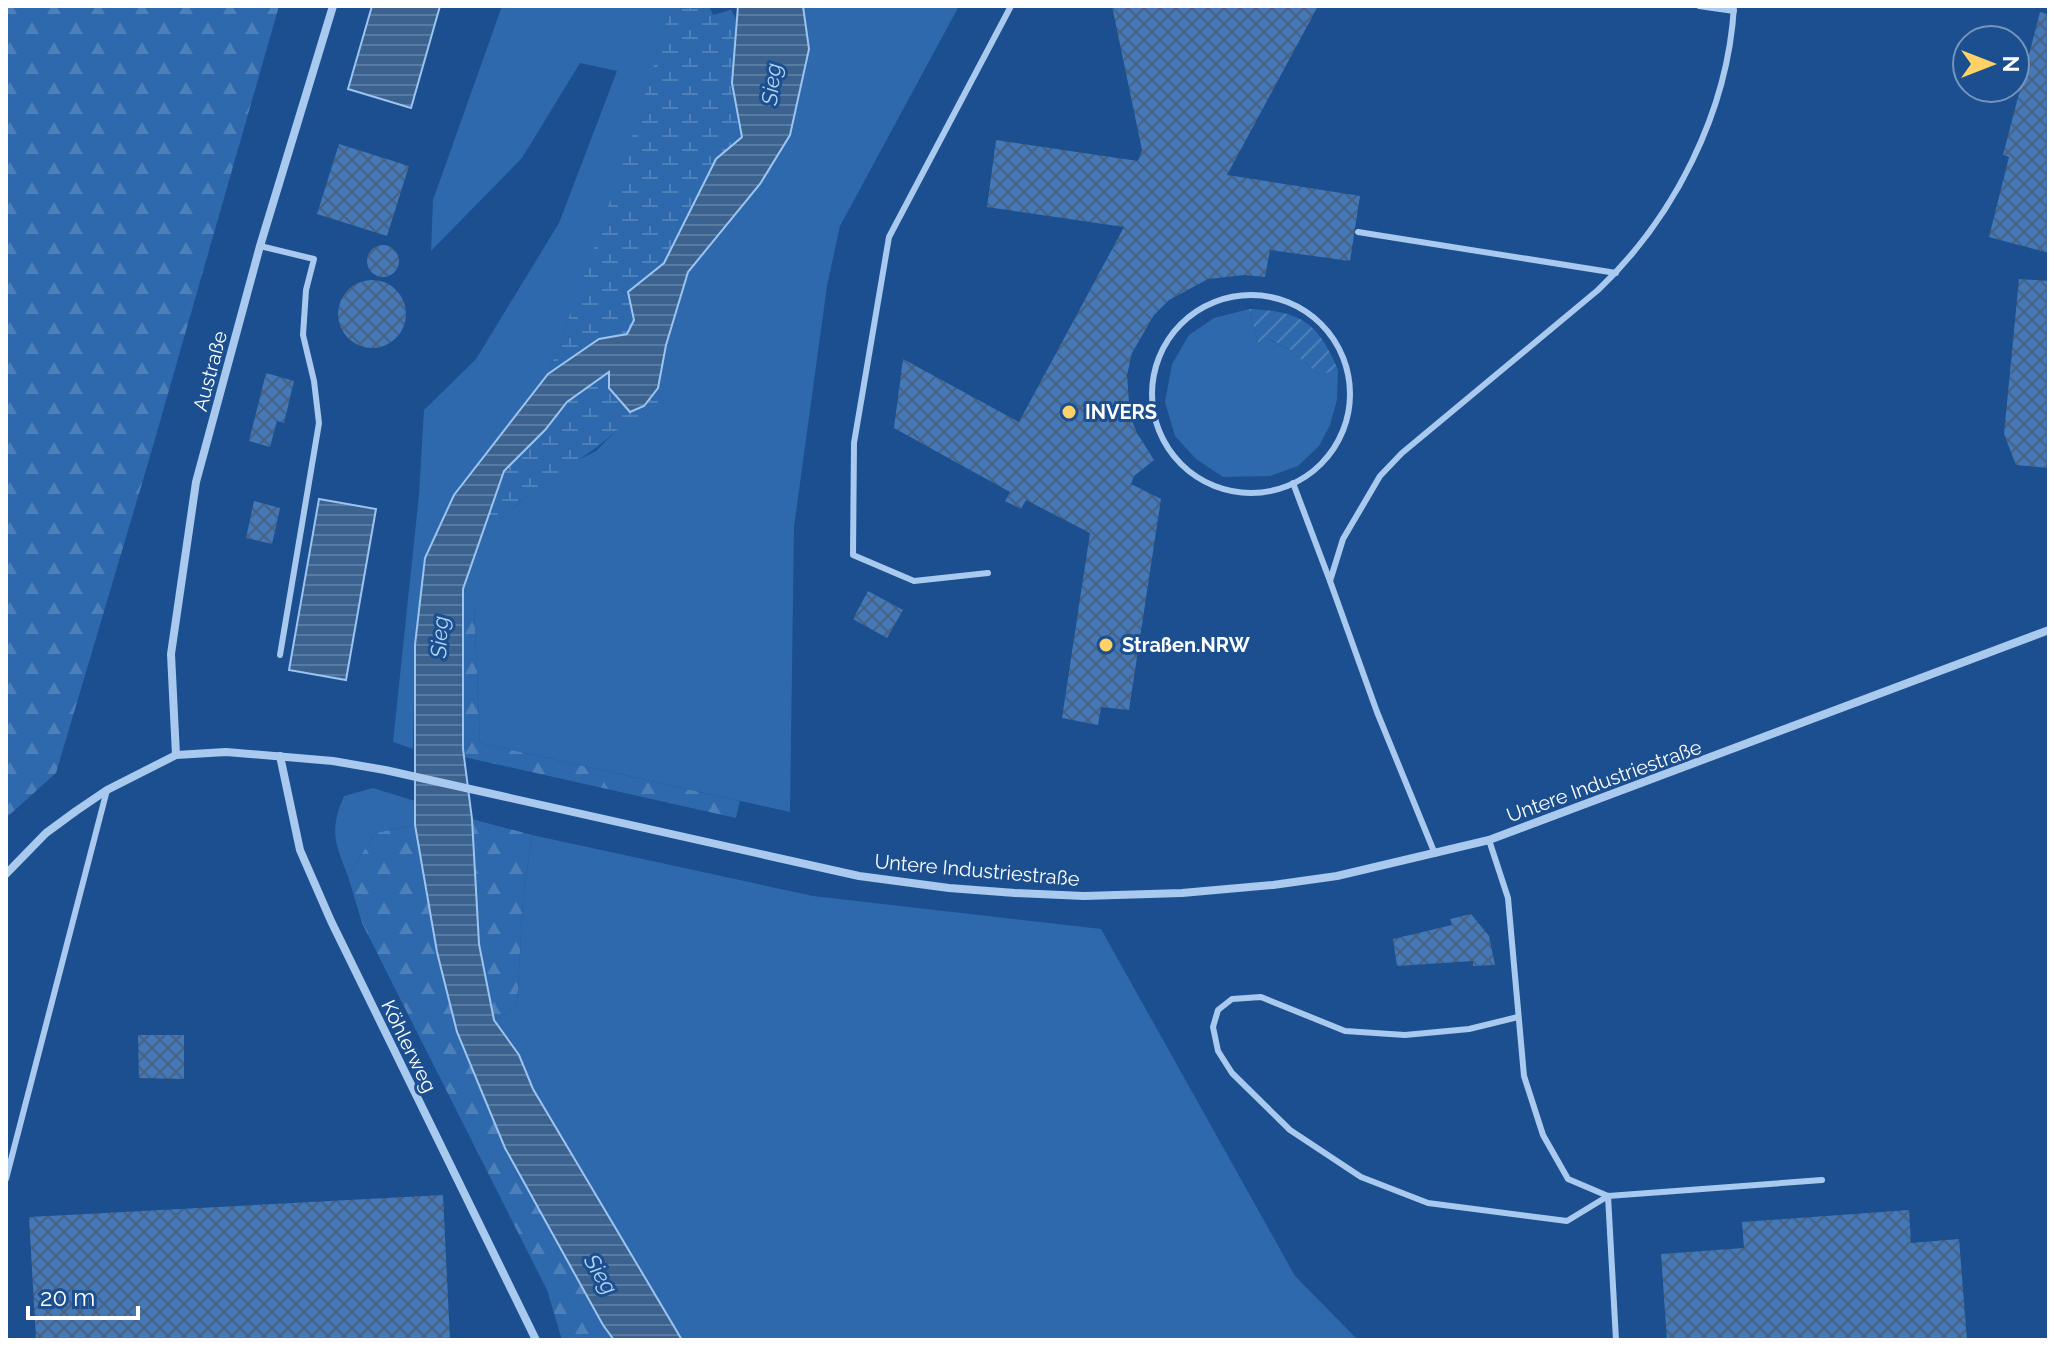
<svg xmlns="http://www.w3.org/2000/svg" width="2055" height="1346" viewBox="0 0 2055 1346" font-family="Raleway,sans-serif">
<defs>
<pattern id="forest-firs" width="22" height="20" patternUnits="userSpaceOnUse" patternTransform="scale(2)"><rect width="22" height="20" fill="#2e69ad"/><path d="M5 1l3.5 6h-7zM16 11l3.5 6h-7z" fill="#4d80b9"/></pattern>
<pattern id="wetland-marsh" width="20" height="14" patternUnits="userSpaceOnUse" patternTransform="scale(2)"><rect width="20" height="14" fill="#2e69ad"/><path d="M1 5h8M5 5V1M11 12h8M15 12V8" fill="none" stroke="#4d80b9"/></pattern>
<pattern id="garden-furrows" width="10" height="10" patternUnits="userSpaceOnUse" patternTransform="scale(2)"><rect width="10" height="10" fill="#2e69ad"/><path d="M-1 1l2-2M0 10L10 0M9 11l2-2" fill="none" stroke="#4d80b9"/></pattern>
<pattern id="water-rules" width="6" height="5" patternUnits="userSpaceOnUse" patternTransform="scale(2)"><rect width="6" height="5" fill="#3c6290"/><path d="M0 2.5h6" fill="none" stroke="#597aa1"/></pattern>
<pattern id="building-cross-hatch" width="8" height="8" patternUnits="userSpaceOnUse" patternTransform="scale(2)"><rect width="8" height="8" fill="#4478b7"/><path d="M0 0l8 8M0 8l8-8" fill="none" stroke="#486282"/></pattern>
</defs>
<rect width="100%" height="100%" fill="#1b4f8f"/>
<!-- green -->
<g fill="#2e69ad">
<polygon points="502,6 671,6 646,100 607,215 548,374 505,431 425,558 415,645 413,749 393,742 419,495 424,410 476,359 559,223 617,71 580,63 522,158 431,251 433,200"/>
<polygon points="803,6 959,6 840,226 827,286 794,527 790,812 480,743 474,606 463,589 481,536 535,489 568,465 596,451 618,429 621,438 660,398 658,388 666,345 688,272 760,184 809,49"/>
<polygon points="1249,309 1258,343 1268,339 1292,351 1319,375 1338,370 1337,400 1330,425 1319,446 1298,466 1270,476 1223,477 1196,459 1175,436 1165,402 1172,364 1189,335 1214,318"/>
<path d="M 373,788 L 415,801 L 415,825 L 375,833 L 348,876 C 335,843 329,830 344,796 Z"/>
<polygon points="532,835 813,896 1101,929 1295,1276 1358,1340 682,1340 533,1089 519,1055 494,1020 517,1006 523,899"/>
</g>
<!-- forest -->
<g fill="url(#forest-firs)">
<polygon points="6,6 279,6 151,453 56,773 6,818"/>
<polygon points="463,589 474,606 480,743 740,801 736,818 464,757"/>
<polygon points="472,819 532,835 523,899 517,1006 494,1020 479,944"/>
<polygon points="415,825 437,952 457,1032 505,1148 603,1325 614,1340 562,1340 547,1290 362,923 348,876 375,833"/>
</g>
<!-- wetland -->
<g fill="url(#wetland-marsh)">
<path d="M 671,6 L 709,6 L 713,15 L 731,10 L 736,18 L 732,83 L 742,137 L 716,159 L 664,263 L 628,292 L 634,320 L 627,334 L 599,339 L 548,374 C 593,252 637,131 671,6 Z"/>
<path d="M 610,372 L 644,406 L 658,388 L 660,398 L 648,425 L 621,439 L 617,430 C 593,453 567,466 540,486 C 519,501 501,520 481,536 L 504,471 L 545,430 L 567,402 Z"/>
</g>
<!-- garden -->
<path fill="url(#garden-furrows)" d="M 1249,309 C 1300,311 1318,322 1338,370 L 1319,375 L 1292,351 L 1269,339 L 1258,343 Z"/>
<!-- water -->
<g fill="url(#water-rules)" stroke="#9cc4f0" stroke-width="2">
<polygon points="372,6 440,6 411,108 348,89"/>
<polygon points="738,6 803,6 809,49 790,135 760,184 688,272 666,345 658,388 644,406 630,412 609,388 609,372 567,402 545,430 504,471 463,589 463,749 472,819 479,944 494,1020 519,1055 533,1089 682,1340 614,1340 603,1325 505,1148 457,1032 437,952 415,825 415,645 425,558 454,495 548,374 599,339 627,334 634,320 628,292 664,263 716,159 742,137 732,83"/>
<polygon points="319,499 376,509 346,680 289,670"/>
</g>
<!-- building -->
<g fill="url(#building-cross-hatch)">
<polygon points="1112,6 1318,6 1227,175 1360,196 1350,261 1270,250 1265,277 1244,275 1208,279 1169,300 1154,315 1132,353 1127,375 1130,416 1137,433 1154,460 1134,476 1131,484 1161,499 1129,710 1101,707 1098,725 1062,718 1090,533 1026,500 1021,509 1005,501 1010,492 894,428 903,359 1019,422 1124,227 987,207 996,140 1138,161 1142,150"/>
<polygon points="2040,12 2049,14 2049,253 1989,237 2009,157 2003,155"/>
<polygon points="339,144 409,166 387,236 317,214"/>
<circle cx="383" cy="261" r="16"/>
<polygon points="2019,279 2049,281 2049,468 2016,465 2004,434"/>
<circle cx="372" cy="314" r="34"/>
<polygon points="266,373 294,381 284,423 277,421 270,447 249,441"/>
<polygon points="254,501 280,508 272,544 246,538"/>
<polygon points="868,591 903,610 887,638 853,619"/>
<polygon points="1471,914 1489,936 1495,965 1473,966 1473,961 1397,966 1393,939 1452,925 1450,919"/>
<polygon points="138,1035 184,1035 184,1079 139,1078"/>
<polygon points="443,1195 450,1340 36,1340 29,1217"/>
<polygon points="1909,1210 1911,1243 1959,1239 1967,1340 1667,1340 1661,1254 1744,1248 1742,1222"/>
</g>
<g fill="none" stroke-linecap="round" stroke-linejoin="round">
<!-- service -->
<g stroke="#a9c9ee" stroke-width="6">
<polyline points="1699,6 1734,11"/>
<polyline points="1358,232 1616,273"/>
<polyline points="260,246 314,259 306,290 303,335 314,381 319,423 280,655"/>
<circle cx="1251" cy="394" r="99"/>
<polyline points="1293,483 1330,581"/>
<polyline points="988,573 914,581 853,555 854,443 889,237 1011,6"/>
<polyline points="1489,840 1508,898 1524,1076 1543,1135 1568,1179 1608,1196 1822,1180"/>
<path d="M 1435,854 L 1377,712 L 1330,581 L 1343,539 L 1380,476 L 1402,453 L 1598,290 C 1674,218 1728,112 1734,6"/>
<polyline points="1518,1017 1469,1029 1405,1035 1345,1031 1261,997 1232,999 1218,1010 1213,1027 1218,1051 1232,1073 1290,1130 1361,1177 1428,1203 1567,1221 1608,1196 1616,1340"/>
<polyline points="6,1179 107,790"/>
</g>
<!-- minor -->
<g stroke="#a9c9ee" stroke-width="8">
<polyline points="176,755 171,654 196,482 260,246 333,6"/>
<polyline points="280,756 300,850 331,921 536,1340"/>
<polyline points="6,874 46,833 76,811 107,790 176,755 226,752 333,761 385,770 859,876 949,888 1015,893 1084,896 1182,893 1273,885 1337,876 1489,840 2049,630"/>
</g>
</g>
<!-- markers -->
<g fill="#ffd166" stroke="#1b4f8f" stroke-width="3">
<circle cx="1069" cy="412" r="8"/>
<circle cx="1106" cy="645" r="8"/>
</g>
<g text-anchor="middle" stroke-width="6" stroke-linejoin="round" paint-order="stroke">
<!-- street labels -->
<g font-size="20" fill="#fff" stroke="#1b4f8f">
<text transform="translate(210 371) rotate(-75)" y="7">Austraße</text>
<text transform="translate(1604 781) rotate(-20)" y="7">Untere Industriestraße</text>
<text transform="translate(977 870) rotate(5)" y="7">Untere Industriestraße</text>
<text transform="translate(409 1046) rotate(64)" y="7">Köhlerweg</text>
</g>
<!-- poi labels -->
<g font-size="20" font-weight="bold" fill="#fff" stroke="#1b4f8f" text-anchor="start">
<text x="1085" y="419">INVERS</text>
<text x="1122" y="652">Straßen.NRW</text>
</g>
<!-- water labels -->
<g font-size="22" font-style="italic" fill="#b5d3f5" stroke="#1b4f8f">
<text transform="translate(771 84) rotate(-84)" y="8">Sieg</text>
<text transform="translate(439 637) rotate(-87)" y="8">Sieg</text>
<text transform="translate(601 1274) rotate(58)" y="8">Sieg</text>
</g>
</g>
<!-- border -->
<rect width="2055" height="1346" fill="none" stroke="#ffffff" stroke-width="16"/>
<!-- north arrow -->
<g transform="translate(1991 64) rotate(90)"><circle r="38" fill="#1b4f8f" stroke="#7695bc" stroke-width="2"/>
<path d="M0-6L14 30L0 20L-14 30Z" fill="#ffd166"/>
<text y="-12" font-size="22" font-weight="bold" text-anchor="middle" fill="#ffffff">N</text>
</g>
<!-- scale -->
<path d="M28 1306v12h110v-12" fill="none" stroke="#ffffff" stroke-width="4"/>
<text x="40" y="1306" font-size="24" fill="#ffffff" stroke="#1b4f8f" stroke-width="6" paint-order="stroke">20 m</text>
</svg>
